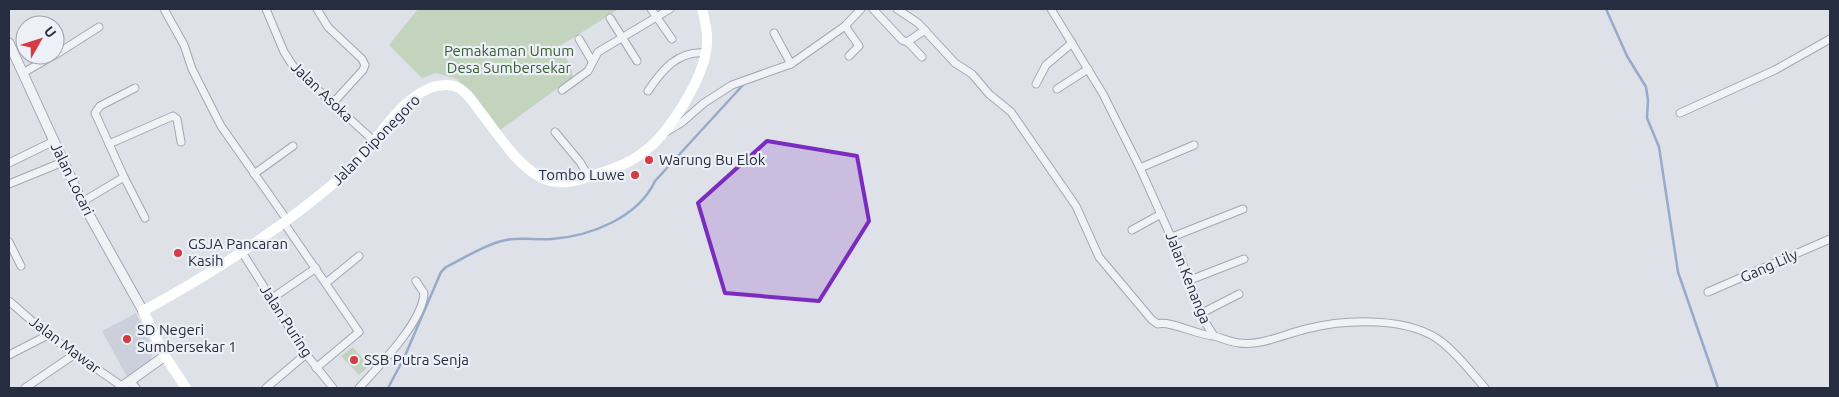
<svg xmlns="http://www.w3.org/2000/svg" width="1839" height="397" viewBox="0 0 1839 397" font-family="Ubuntu,sans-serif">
<rect width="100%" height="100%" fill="#dee1e8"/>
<!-- built -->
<polygon fill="#ccd0db" points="136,313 153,349 151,361 127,377 102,331"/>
<!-- green -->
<g fill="#c2d3be">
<polygon points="418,9 619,9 560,46 571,68 573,77 500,130 457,79 436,73 422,78 389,45"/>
<polygon points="353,347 369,366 359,375 341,356"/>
</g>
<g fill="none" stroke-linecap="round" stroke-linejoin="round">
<!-- stream -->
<g stroke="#96abcb" stroke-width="2.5">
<polyline points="1606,9 1627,56 1646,87 1648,100 1647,118 1659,147 1678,272 1718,388"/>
<path d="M 388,388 L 404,358 L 441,272 L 446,267 C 464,258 486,244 506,240 C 521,237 536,240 552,239 C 590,236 638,218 655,181 L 743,85"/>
</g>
<!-- minor casing -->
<g stroke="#a3a7b2" stroke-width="9">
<g id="minor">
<polyline points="164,9 184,45 192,69 221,126 287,220"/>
<polyline points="266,9 284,52 295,69 374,141"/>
<polyline points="317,9 328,27 362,59 365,65 363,70 333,103"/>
<polyline points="651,9 672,39"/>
<polyline points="873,9 902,40 907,42 925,30"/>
<path d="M 897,9 L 918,23 L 955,63 L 972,74 L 989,94 L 1011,112 L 1076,206 L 1099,257 L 1152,320 L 1158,324 C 1170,320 1196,335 1214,336"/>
<path d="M 1051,9 L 1103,94 L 1140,168 L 1181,259 L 1205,322 L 1214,336 C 1222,338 1230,342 1239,343 C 1261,346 1285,334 1306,329 C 1345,319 1411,316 1443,343 C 1459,356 1472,373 1485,388"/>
<polyline points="610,18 637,61"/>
<polyline points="845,26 859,46 849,56"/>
<polyline points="774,33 791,64"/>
<polyline points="579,39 592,61"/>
<polyline points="908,42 922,57"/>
<polyline points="55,55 99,27"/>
<polyline points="23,73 54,55"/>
<polyline points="1036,84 1046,65 1072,43"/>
<polyline points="1057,89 1088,69"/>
<polyline points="562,90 588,71 598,52 670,9"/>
<path d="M 648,91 C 662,70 678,50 706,53"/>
<polyline points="1680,113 1775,70 1830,39"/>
<polyline points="555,132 580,162 589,177"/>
<polyline points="666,132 681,123 704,103 732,85 791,64 845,26 861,9"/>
<polyline points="109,144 173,116 177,119 181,142"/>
<polyline points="9,163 54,141"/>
<polyline points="1140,168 1194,145"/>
<polyline points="254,174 293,146"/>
<polyline points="124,177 145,218"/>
<polyline points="9,184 63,162"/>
<polyline points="82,202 124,177 95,113 100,106 135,88"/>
<polyline points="284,223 359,332 316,368"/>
<polyline points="1132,230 1161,214"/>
<polyline points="1172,237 1243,209"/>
<polyline points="9,242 21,266"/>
<polyline points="242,252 306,354 333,388"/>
<polyline points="1190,280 1244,259"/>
<polyline points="326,283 359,256"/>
<polyline points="1708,292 1830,239"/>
<polyline points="271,299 316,268"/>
<polyline points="9,301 48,335 123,387"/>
<polyline points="1202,313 1239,294"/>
<polyline points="9,355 48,335"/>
<polyline points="131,382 136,388"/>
<polyline points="25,388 75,354"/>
<polyline points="266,388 306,354"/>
<path d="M 359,388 C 378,367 423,322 424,293 L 416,281"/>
</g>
</g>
<!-- tertiary casing -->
<g stroke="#a3a7b2" stroke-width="11">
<g id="tertiary">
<polyline points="9,43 82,202 143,311"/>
<polyline points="120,388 165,356"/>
</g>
</g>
<!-- minor -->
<use href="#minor" stroke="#f1f2f6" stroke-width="7"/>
<!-- tertiary -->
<use href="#tertiary" stroke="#f1f2f6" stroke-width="9"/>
<!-- secondary -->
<path stroke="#fff" stroke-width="10" d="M 186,388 L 165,356 L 143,311 C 215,272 284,227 346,173 C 375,147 393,104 430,88 C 439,85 448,83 457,87 C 466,91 473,102 479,110 C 497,132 522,175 551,181 C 566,185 583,179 597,174 C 612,169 628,164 641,154 C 668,136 705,77 707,44 C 708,33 705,20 702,9"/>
</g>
<!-- marked area -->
<path fill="#7b2cbf" fill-opacity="0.2" stroke="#7b2cbf" stroke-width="4" stroke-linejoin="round" d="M 767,141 L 857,156 L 869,221 L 819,301 L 725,293 L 698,203 Z"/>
<!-- markers -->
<g fill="#d53b43" stroke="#edf0f6" stroke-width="2">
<circle cx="649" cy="160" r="5"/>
<circle cx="635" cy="175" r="5"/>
<circle cx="178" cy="253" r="5"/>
<circle cx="127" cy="339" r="5"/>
<circle cx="354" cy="360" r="5"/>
</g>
<g text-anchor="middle" stroke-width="4.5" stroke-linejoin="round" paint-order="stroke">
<!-- park labels -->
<g font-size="15" fill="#365d33" stroke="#edf0f6">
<text x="509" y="56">Pemakaman Umum<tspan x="509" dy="17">Desa Sumbersekar</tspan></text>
</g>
<!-- street labels -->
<g font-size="15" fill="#262d40" stroke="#edf0f6">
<text transform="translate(322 92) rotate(44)" y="5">Jalan Asoka</text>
<text transform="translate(376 140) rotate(-46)" y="5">Jalan Diponegoro</text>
<text transform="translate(72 179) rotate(64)" y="5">Jalan Locari</text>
<text transform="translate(1769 266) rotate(-24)" y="5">Gang Lily</text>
<text transform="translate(1188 278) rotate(68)" y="5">Jalan Kenanga</text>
<text transform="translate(286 321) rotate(57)" y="5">Jalan Puring</text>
<text transform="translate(65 345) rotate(37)" y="5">Jalan Mawar</text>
</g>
<!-- poi labels -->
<g font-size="15" fill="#262d40" stroke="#edf0f6" text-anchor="start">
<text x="659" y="165">Warung Bu Elok</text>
<text x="625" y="180" text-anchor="end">Tombo Luwe</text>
<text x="188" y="249">GSJA Pancaran<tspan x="188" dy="17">Kasih</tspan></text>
<text x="137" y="335">SD Negeri<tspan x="137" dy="17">Sumbersekar 1</tspan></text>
<text x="364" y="365">SSB Putra Senja</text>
</g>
</g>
<!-- border -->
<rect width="1839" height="397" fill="none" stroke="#262d40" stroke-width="20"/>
<!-- north arrow -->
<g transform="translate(40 40) rotate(51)"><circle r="24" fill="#edf0f6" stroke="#9da2ad"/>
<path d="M0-4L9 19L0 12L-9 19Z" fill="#d53b43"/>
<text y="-8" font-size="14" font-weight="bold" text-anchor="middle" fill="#262d40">U</text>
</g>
</svg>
